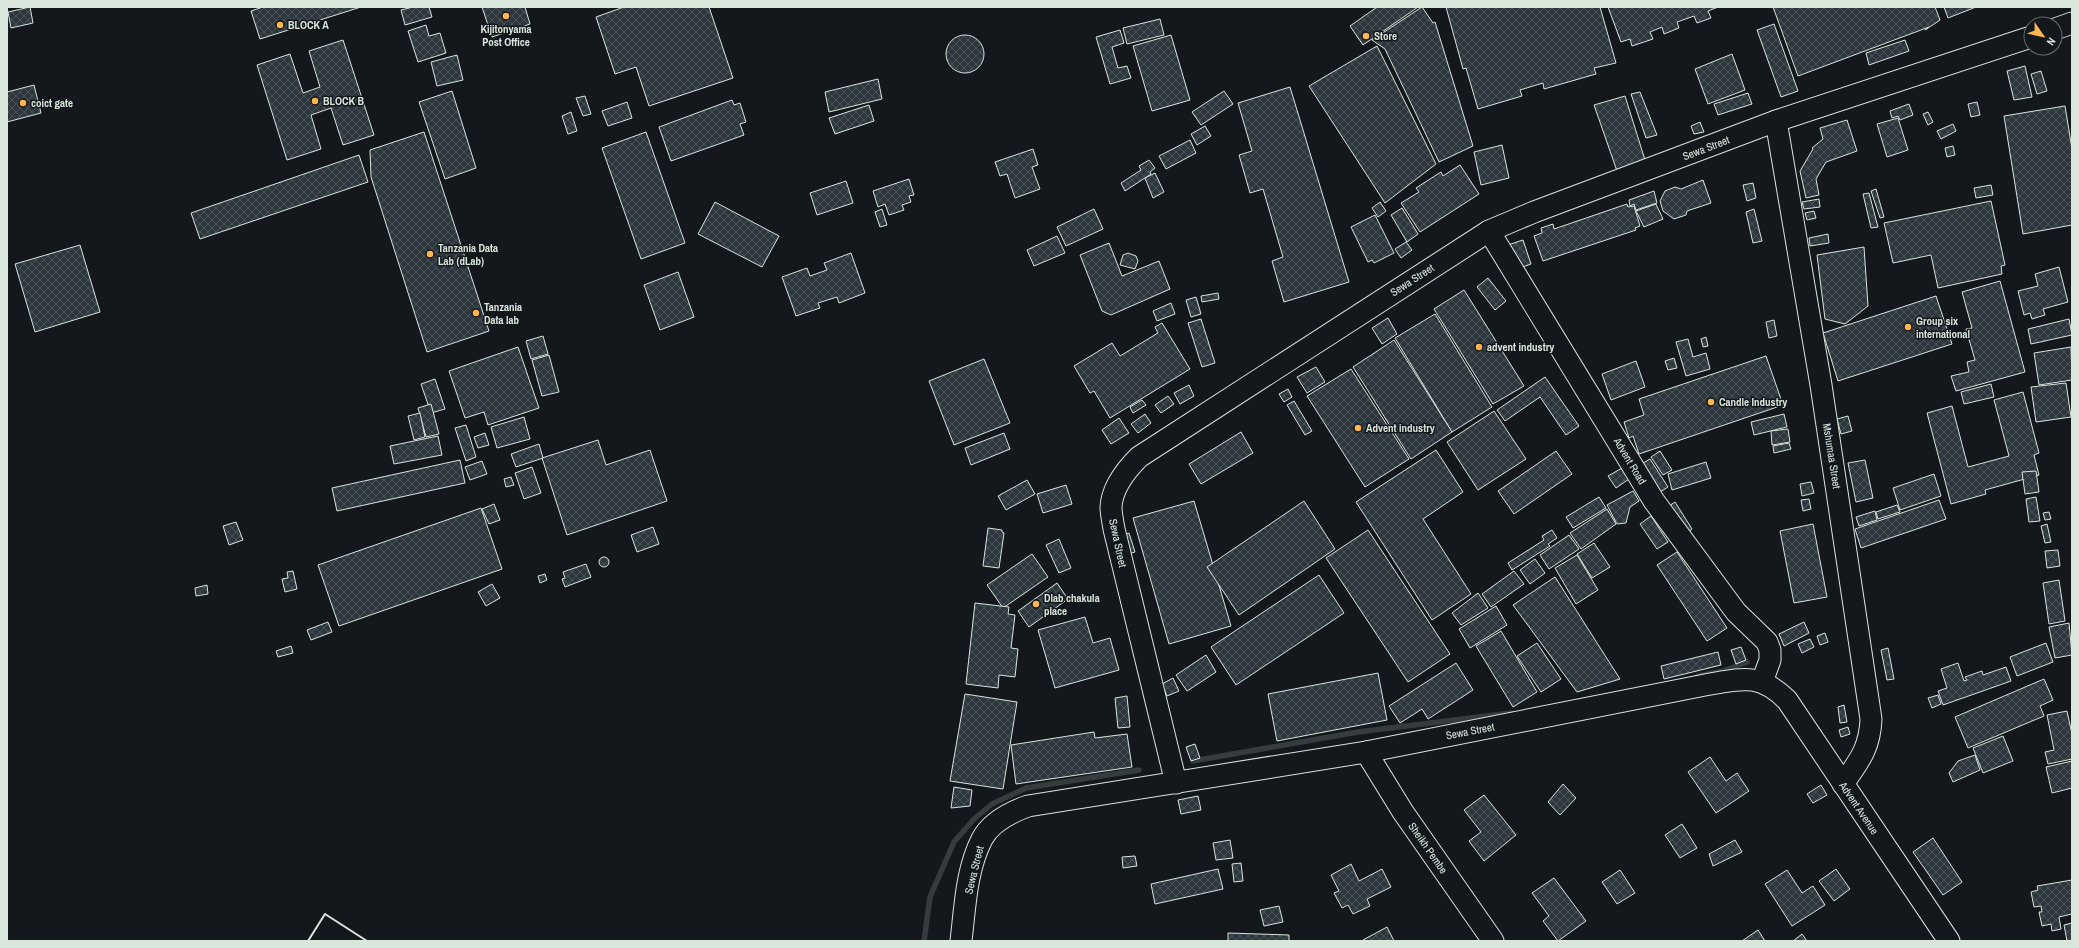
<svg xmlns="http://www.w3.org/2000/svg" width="2079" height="948" viewBox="0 0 2079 948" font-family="'Archivo Narrow',sans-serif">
<defs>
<pattern id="building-cross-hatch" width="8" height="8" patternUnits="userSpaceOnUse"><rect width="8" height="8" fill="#2c363c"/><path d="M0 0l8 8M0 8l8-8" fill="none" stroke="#4a5358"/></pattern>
</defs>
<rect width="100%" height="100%" fill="#14181c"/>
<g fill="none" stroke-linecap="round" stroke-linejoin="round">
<!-- stream -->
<g stroke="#363b3e" stroke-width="5.5">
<polyline points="1698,676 1723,671 1747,662"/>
<polyline points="1193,761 1358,732 1511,713"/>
<polyline points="924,941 930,897 954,842 974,819 992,804 1026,788 1139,770"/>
</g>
</g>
<!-- building -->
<g fill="url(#building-cross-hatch)" stroke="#d8e6dc">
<polygon points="30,7 33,23 11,28 8,12"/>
<polygon points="263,7 361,7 260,39 251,11"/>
<polygon points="413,7 429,7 432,17 405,25 401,10"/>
<polygon points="482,7 525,7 530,24 492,37"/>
<polygon points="709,7 733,78 649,106 636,67 615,74 596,17 624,7"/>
<polygon points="1377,7 1418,7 1363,45 1350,26"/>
<polygon points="1422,7 1433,23 1435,22 1473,146 1439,162 1385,49 1372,40"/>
<polygon points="1446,7 1600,7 1616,63 1594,68 1596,74 1544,89 1543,83 1520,90 1522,96 1478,109 1466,68 1463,69"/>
<polygon points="1608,7 1718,7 1708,11 1711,18 1697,23 1694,16 1677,22 1679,28 1664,34 1662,27 1650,32 1653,39 1632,46 1630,39 1621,42"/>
<polygon points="1773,7 1935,7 1940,20 1925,30 1929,27 1798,76"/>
<polygon points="1944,7 1976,7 1948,18"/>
<polygon points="1160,19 1164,35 1127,44 1123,28"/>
<polygon points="1774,24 1798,91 1781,97 1757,30"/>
<polygon points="426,25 429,36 440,33 446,53 418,62 408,31"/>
<polygon points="1120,30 1124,43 1112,47 1118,68 1127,66 1131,78 1110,84 1096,37"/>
<polygon points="1171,35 1190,100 1152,111 1133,46"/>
<circle cx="965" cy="54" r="19"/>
<polygon points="343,40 374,135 343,145 331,108 311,115 321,149 287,160 257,65 290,54 303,93 320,87 309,51"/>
<polygon points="1905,40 1909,51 1869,65 1866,53"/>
<polygon points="1377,46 1436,164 1385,203 1309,86"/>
<polygon points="1732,54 1745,90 1708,104 1695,69"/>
<polygon points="457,55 463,80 437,86 431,62"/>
<polygon points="2025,66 2032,97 2014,100 2007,71"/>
<polygon points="2041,71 2047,91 2037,94 2031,74"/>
<polygon points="878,79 882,99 829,112 825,92"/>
<polygon points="34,85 41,113 7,122 7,92"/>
<polygon points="1290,87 1349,282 1284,302 1272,261 1283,257 1263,189 1250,193 1239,155 1252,151 1238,103"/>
<polygon points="452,91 476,168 445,179 419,102"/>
<polygon points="1224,91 1233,104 1201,125 1192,112"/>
<polygon points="1640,92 1657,135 1646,138 1631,94"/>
<polygon points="1748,93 1752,104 1718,115 1714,104"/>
<polygon points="585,96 591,114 583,116 576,98"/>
<polygon points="1625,96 1645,160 1617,171 1594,105"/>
<polygon points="732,100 734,105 740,103 746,122 740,124 744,135 671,161 659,127"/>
<polygon points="627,102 632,118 608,126 602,111"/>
<polygon points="1977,102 1980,115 1971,117 1968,104"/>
<polygon points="1909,104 1913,115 1900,120 1898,116 1892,118 1890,111"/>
<polygon points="869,105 874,121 835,134 829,118"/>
<polygon points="2065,106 2072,149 2072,225 2023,234 2004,116"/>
<polygon points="571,112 577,131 568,134 562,116"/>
<polygon points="1928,112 1933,122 1928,125 1923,114"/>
<polygon points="1898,118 1908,150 1887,157 1877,124"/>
<polygon points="1847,120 1857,151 1826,162 1816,179 1819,195 1806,198 1800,171 1813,149 1812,148 1823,139 1820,128"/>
<polygon points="1700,122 1704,132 1694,134 1691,126"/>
<polygon points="1953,124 1956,131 1941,139 1937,131"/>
<polygon points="1205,126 1211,136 1197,145 1191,134"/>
<polygon points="424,132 489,331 427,352 371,177 370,150"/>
<polygon points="646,132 685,243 641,259 602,148"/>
<polygon points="1190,140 1196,153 1166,169 1159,156"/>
<polygon points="1502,145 1509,178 1481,185 1474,152"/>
<polygon points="1953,146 1955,155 1947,157 1945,148"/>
<polygon points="1033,149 1038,165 1032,167 1040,189 1015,198 1007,174 1000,176 995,162"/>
<polygon points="359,155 368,182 200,239 191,213"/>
<polygon points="1149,160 1155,168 1150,172 1151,174 1125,191 1121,183 1141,170 1139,166"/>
<polygon points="1460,165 1479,194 1420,232 1401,203 1419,192 1416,188 1441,172 1443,176"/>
<polygon points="1155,173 1164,192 1153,198 1145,178"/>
<polygon points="909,179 914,195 909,196 911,202 902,205 904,210 889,215 885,204 878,207 873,191"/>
<polygon points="1703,180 1711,203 1687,211 1686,215 1674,219 1663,211 1660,201 1665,191 1675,187 1681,189"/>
<polygon points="846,181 853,203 817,215 810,193"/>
<polygon points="1753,183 1756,198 1747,201 1743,185"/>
<polygon points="1991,185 1993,195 1976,198 1974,188"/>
<polygon points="1876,189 1884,217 1880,218 1871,191"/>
<polygon points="1654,191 1657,203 1636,210 1634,204 1630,206 1629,200"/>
<polygon points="1869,193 1878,227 1871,228 1863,194"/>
<polygon points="1819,199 1820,207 1804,209 1802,202"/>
<polygon points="1991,201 2005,265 2001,266 2002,274 1938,288 1931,255 1893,263 1884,223"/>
<polygon points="715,202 779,236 762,267 698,234"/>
<polygon points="1380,202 1386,211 1378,217 1372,208"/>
<polygon points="1627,204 1628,207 1634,206 1640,226 1635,228 1636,230 1543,261 1534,236 1542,233 1541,228 1553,224 1554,229"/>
<polygon points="1656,204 1663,219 1644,227 1636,211"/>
<polygon points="1402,208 1418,234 1407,242 1391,215"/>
<polygon points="882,209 887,225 880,227 875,212"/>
<polygon points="1094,209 1103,229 1066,246 1057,227"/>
<polygon points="1754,209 1762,241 1753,243 1746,212"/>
<polygon points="1814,211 1816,218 1807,220 1805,213"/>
<polygon points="1375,215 1394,253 1374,263 1372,260 1368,262 1351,227"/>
<polygon points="1828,234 1829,243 1810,246 1809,238"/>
<polygon points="1057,236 1065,253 1034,266 1027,250"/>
<polygon points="1523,240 1531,264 1517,269 1508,245"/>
<polygon points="1406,242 1412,250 1401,258 1395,249"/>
<polygon points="1109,243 1122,276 1159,261 1170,289 1111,315 1102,311 1080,255"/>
<polygon points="80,245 100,312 35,332 15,264"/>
<polygon points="1864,247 1868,306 1845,324 1825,319 1817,255"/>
<polygon points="851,253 865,293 839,303 837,297 818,303 820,308 796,316 782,277 807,268 810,276 827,270 824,263"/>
<polygon points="1128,253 1136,256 1138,261 1135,269 1120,265 1123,255"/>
<polygon points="2059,267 2068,302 2043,309 2045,315 2032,319 2030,313 2024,315 2018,291 2038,286 2035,274"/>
<polygon points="678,272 694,317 660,330 644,285"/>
<polygon points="1488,278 1506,301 1495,310 1477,287"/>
<polygon points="2000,281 2025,372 1956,391 1951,376 1969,372 1967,362 1975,360 1966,329 1972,328 1962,292"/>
<polygon points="1464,290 1524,386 1493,404 1434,309"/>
<polygon points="1218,293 1219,299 1202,302 1201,296"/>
<polygon points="1936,296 1952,344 1838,381 1823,333"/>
<polygon points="1196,297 1201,314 1191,317 1186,300"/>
<polygon points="1171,303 1175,314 1157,321 1153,311"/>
<polygon points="1435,314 1492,407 1452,432 1395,338"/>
<polygon points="1388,318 1397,334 1382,344 1372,328"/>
<polygon points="1201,319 1215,363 1202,367 1188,323"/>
<polygon points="2069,319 2072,335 2031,344 2028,329"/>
<polygon points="1774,320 1777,336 1769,338 1766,322"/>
<polygon points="1162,323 1190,369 1110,418 1094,391 1090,393 1074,366 1112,343 1120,356 1158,333 1155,327"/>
<polygon points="543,336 548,354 531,359 526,341"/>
<polygon points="1706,337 1708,346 1703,347 1701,339"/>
<polygon points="1688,339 1693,357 1706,353 1710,369 1686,376 1676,342"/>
<polygon points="1394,340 1452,432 1411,459 1353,367"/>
<polygon points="518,347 539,408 488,425 484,412 465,418 449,371"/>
<polygon points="2071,347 2072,380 2039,385 2034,353"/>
<polygon points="549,355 559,392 542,396 532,360"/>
<polygon points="1766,356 1783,405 1639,454 1633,436 1629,438 1624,422 1644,415 1639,399"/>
<polygon points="1674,358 1677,368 1668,370 1665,361"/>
<polygon points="984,359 1010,423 954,445 929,381"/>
<polygon points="1636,361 1645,387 1611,400 1602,374"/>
<polygon points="1316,367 1325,382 1307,393 1297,377"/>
<polygon points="1351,369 1409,459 1365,487 1307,396"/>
<polygon points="1545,377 1579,426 1566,435 1540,397 1505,421 1497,410"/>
<polygon points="435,379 445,409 431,413 421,384"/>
<polygon points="2066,383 2071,417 2036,422 2031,387"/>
<polygon points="1991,384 1994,397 1964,404 1961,392"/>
<polygon points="1189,385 1194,396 1180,404 1174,393"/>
<polygon points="1288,389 1292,397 1284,402 1279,394"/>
<polygon points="2023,392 2039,453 2034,455 2039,475 1985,490 1986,494 1951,504 1927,413 1952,406 1968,467 2009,456 1994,400"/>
<polygon points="1168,396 1174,404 1161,413 1155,405"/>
<polygon points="1142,400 1146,405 1133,413 1130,407"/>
<polygon points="1294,401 1312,431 1305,435 1287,405"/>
<polygon points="431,404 439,434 426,437 418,408"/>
<polygon points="1494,411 1526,459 1478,490 1447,442"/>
<polygon points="420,413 425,437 414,440 408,416"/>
<polygon points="1145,414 1151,423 1138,433 1131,424"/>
<polygon points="1784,414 1787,427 1754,435 1751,422"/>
<polygon points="1848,416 1852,431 1841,434 1837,419"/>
<polygon points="524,417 530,439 497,448 491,427"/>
<polygon points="1119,418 1129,433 1111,444 1102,430"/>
<polygon points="466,425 476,457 466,461 455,428"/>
<polygon points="1788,429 1790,442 1772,445 1771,431"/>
<polygon points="1241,432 1253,453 1201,484 1189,464"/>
<polygon points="485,433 489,445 478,448 474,437"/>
<polygon points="1004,433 1010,449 971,465 965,448"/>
<polygon points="438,436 442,455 394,464 390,446"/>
<polygon points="598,440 606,465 650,450 667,501 567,535 542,458"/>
<polygon points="1789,443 1791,449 1774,453 1773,446"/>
<polygon points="539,444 543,458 516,467 511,454"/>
<polygon points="1436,450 1463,492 1423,519 1471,594 1432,620 1356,502"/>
<polygon points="1556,451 1572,474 1514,514 1498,491"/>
<polygon points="1660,451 1672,470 1663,475 1651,457"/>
<polygon points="1650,459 1668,487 1657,494 1638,466"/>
<polygon points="460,460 465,483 337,511 332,488"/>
<polygon points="1865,460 1873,498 1856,502 1848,463"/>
<polygon points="482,461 487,474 470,480 465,467"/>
<polygon points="1706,462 1711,478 1672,490 1668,474"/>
<polygon points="532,467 541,493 524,499 515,473"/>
<polygon points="1622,468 1629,479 1616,488 1608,476"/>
<polygon points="2036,471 2039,492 2025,494 2022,472"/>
<polygon points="1934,474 1941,496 1900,510 1893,488"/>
<polygon points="511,477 514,485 506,487 504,479"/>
<polygon points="1027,480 1035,494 1006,510 998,496"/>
<polygon points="1811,482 1814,493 1802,496 1800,484"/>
<polygon points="1066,485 1072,504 1043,513 1037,494"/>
<polygon points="1633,491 1639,501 1630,507 1626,523 1617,524 1607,505"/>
<polygon points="1599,497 1606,508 1573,528 1566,517"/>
<polygon points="2036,497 2040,521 2029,522 2026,499"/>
<polygon points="1809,499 1811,509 1803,511 1801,500"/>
<polygon points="1939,500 1946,519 1861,548 1855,529"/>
<polygon points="1194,501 1231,626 1169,644 1133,518"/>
<polygon points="1304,501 1335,549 1239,615 1207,567"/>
<polygon points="1675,502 1692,529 1684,535 1666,508"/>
<polygon points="494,504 500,520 489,524 482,509"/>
<polygon points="1897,505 1900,512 1878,519 1876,512"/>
<polygon points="481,508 502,569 339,626 318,565"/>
<polygon points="1607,509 1616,524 1581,549 1570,533"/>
<polygon points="1875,511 1877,520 1859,526 1856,517"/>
<polygon points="2049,512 2051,519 2045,520 2043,513"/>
<polygon points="1651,516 1668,542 1657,549 1640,524"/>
<polygon points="236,522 243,540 229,545 223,526"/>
<polygon points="1813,524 1827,597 1794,603 1780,531"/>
<polygon points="2047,524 2051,542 2045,543 2041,526"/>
<polygon points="653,527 659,544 637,552 631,535"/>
<polygon points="988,528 1002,530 1002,532 1004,533 999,568 983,566"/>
<polygon points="1368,530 1450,654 1408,682 1326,558"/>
<polygon points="1552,530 1557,538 1548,544 1550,546 1512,570 1508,563 1544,540 1542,536"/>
<polygon points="1129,533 1135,552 1125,555 1119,537"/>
<polygon points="1569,535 1579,549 1549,569 1540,555"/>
<polygon points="1059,539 1071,568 1059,573 1046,545"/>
<polygon points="1594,543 1610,567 1592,578 1577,554"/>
<polygon points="2058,550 2060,566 2047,568 2045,551"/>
<polygon points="1677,552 1727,628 1707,641 1657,565"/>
<polygon points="1032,554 1048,577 1003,608 987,585"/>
<polygon points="1577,555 1598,590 1576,604 1555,568"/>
<circle cx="604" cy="562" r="5"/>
<polygon points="1535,559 1545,573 1530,584 1520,570"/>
<polygon points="586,564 591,577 565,587 562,579 565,578 563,572"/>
<polygon points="293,571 297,589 285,592 282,579 288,578 287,572"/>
<polygon points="1514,571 1524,584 1491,607 1482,594"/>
<polygon points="545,574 547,580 540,583 538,576"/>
<polygon points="1319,575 1344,613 1236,685 1211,647"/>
<polygon points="1555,577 1620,679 1577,692 1513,605"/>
<polygon points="2059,580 2065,621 2049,624 2043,583"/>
<polygon points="1057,583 1068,599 1029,627 1018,611"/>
<polygon points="492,584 500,598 486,606 478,592"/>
<polygon points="207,585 208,594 196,596 195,588"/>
<polygon points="1478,593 1488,608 1461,625 1452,613"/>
<polygon points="975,603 1009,607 1008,614 1015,615 1011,648 1018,649 1015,677 999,675 998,688 966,684"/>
<polygon points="1496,606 1507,625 1470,648 1459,629"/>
<polygon points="1085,617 1093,643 1110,638 1119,670 1055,688 1038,630"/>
<polygon points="328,622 332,632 311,640 307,630"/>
<polygon points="1804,622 1809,633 1784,646 1779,634"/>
<polygon points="2069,623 2072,655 2055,658 2049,627"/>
<polygon points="1501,631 1537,692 1513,707 1476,646"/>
<polygon points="1825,633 1828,642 1820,645 1817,636"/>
<polygon points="1810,639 1814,647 1802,653 1798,644"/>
<polygon points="1537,643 1561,679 1541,692 1517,656"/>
<polygon points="2046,643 2053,662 2017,676 2010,657"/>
<polygon points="291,646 293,653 278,657 276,651"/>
<polygon points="1741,647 1746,660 1736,664 1731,650"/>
<polygon points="1888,648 1894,679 1887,680 1881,650"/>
<polygon points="1718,652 1721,665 1664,679 1661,666"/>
<polygon points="1206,655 1216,672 1187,691 1176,675"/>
<polygon points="1456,663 1473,690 1428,719 1422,709 1400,723 1389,706"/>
<polygon points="1958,663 1964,681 1967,680 1965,677 1982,671 1983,675 2006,667 2011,681 1943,705 1938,691 1947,688 1941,669"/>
<polygon points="1378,673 1387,720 1277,741 1268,694"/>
<polygon points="1173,678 1179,691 1167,696 1162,684"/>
<polygon points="2044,679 2053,700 2040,706 2044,716 1968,748 1955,717"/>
<polygon points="965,694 1017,702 1003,789 950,781"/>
<polygon points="1938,695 1941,704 1932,708 1928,698"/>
<polygon points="1127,696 1130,727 1118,728 1115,698"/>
<polygon points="1844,705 1847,722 1840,723 1838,707"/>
<polygon points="2067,711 2072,734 2072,759 2048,764 2045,752 2054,750 2047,715"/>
<polygon points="1848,727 1850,734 1841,737 1839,730"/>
<polygon points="1094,732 1095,738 1127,734 1132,767 1016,784 1011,745"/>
<polygon points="2003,736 2013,761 1983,773 1973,748"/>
<polygon points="1195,744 1200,758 1191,761 1186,747"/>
<polygon points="1975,755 1980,770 1953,782 1949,773 1958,761"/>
<polygon points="1710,757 1726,781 1737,773 1749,791 1716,813 1688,772"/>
<polygon points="2072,761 2072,788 2052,793 2046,767"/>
<polygon points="1563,784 1576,798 1560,815 1548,802"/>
<polygon points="1821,785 1827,795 1813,803 1807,794"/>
<polygon points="954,787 972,790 970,806 951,808"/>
<polygon points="1484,795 1516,835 1484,861 1469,841 1481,832 1464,810"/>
<polygon points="1198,796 1201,810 1181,814 1178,800"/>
<polygon points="1682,824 1697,848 1680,858 1665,835"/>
<polygon points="1933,838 1962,882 1943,895 1913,852"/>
<polygon points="1230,840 1233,858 1216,860 1213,843"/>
<polygon points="1735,840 1742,852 1713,866 1709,854"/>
<polygon points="1135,856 1137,866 1123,868 1122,857"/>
<polygon points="1241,863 1243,881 1234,882 1232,864"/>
<polygon points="1351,864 1359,881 1382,869 1391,887 1367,899 1370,906 1353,914 1348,905 1342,908 1334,893 1339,891 1331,875"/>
<polygon points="1218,869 1223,889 1155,904 1151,884"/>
<polygon points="1836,869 1850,889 1834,901 1819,881"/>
<polygon points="1620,870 1635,893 1617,904 1602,882"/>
<polygon points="1787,870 1802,893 1813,886 1825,905 1792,926 1765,884"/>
<polygon points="1554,878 1586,921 1558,941 1543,921 1549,916 1532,893"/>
<polygon points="2072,880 2072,914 2059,917 2061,929 2052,931 2051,924 2042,926 2039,912 2042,912 2041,906 2034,907 2031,892 2038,890 2037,886"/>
<polygon points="1279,906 1283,922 1264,926 1260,910"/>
<polygon points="2072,923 2072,941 2067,941 2064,925"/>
<polygon points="1387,927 1394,941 1364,941 1363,940"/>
<polygon points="1758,930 1765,941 1742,941"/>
<polygon points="1228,933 1289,935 1289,941 1228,941"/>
<polygon points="1802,934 1807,941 1793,941"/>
</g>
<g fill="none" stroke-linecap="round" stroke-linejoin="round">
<!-- minor casing -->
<g stroke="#d8e6dc" stroke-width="23">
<g id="minor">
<polyline points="2055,29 2072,23"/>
<path d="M 1776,121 L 1821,385 L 1871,719 C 1870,748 1859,761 1843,784"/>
<polyline points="1489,231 1654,501 1736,612 1767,642 1770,650 1770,660 1762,682"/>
<polyline points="1366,752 1403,812 1493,941"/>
<path d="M 1176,783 L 1114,529 C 1113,522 1111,514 1111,507 C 1112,488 1127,469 1139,457 L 1489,231 L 1534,212 L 1776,121 L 2031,37"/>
<path d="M 961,941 C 965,908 966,870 982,839 C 991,822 1011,812 1028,806 L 1366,752 L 1705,685 C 1741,679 1759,672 1787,700 L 1949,941"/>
</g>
</g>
<!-- minor -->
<use href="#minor" stroke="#14181c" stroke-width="21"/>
<!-- wall -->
<polyline stroke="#d8e6dc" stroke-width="2" points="308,941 325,914 367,941"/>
</g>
<!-- markers -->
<g fill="#ffb74d" stroke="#14181c" stroke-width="1.5">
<circle cx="506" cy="16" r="4"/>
<circle cx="280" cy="25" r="4"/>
<circle cx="1366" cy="36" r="4"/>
<circle cx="315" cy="101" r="4"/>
<circle cx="23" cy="103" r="4"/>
<circle cx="430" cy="254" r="4"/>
<circle cx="476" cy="313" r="4"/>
<circle cx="1908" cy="327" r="4"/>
<circle cx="1479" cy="347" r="4"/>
<circle cx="1711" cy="402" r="4"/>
<circle cx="1358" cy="428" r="4"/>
<circle cx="1036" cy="604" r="4"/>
</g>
<g text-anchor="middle" stroke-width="3" stroke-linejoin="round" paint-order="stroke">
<!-- poi labels -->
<g font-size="11" font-weight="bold" fill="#d8e6dc" stroke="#14181c" text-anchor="start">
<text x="288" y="29">BLOCK A</text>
<text x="506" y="33" text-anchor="middle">Kijitonyama<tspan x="506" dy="13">Post Office</tspan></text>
<text x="1374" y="40">Store</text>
<text x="323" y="105">BLOCK B</text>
<text x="31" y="107">coict gate</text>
<text x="438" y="252">Tanzania Data<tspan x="438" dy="13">Lab (dLab)</tspan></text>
<text x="484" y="311">Tanzania<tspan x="484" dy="13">Data lab</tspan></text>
<text x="1916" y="325">Group six<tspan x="1916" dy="13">international</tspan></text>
<text x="1487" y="351">advent industry</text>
<text x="1719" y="406">Candle Industry</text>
<text x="1366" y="432">Advent industry</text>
<text x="1044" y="602">Dlab chakula<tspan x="1044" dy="13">place</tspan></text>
</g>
<!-- street labels -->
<g font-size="11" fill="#d8e6dc" stroke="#14181c">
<text transform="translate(1706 148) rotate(-21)" y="4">Sewa Street</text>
<text transform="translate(1412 280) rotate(-33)" y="4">Sewa Street</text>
<text transform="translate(1832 456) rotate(81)" y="4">Mshumaa Street</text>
<text transform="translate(1630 461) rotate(59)" y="4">Advent Road</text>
<text transform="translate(1118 543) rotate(78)" y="4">Sewa Street</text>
<text transform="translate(1470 731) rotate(-11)" y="4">Sewa Street</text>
<text transform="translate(1859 808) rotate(56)" y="4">Advent Avenue</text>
<text transform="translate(1428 848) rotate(55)" y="4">Sheikh Pembe</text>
<text transform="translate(974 870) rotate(-76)" y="4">Sewa Street</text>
</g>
</g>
<!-- border -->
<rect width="2079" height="948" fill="none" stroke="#d8e6dc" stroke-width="16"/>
<!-- north arrow -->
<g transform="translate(2043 36) rotate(124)"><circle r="19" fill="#14181c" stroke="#626a69"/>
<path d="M0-3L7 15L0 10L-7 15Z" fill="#ffb74d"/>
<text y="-6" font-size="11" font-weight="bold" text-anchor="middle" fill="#d8e6dc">N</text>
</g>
</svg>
